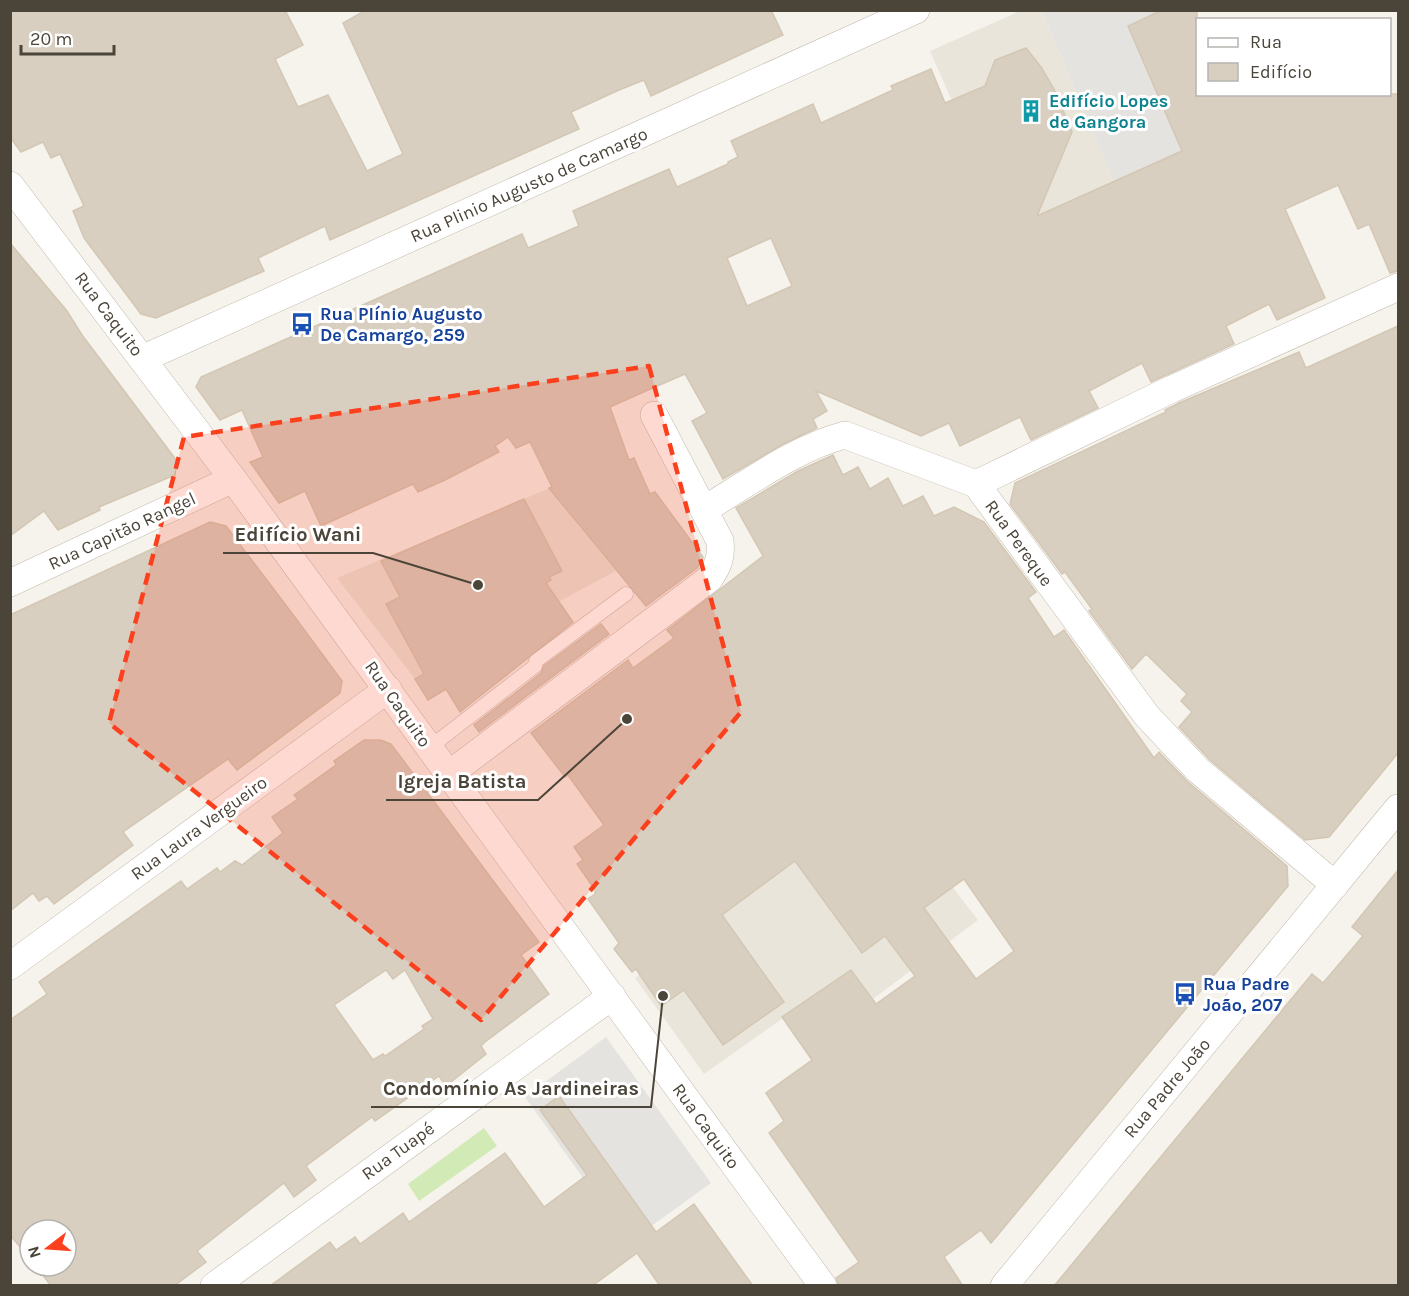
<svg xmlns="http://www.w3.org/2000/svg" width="1409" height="1296" viewBox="0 0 1409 1296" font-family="Karla,sans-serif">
<rect width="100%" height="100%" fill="#f6f3ec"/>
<!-- residential -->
<g fill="#eae5da">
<polygon points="1020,11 1042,11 1114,182 1008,228 930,51"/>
<polygon points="552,487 579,526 616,571 415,679 337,578"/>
<polygon points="883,797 978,920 873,999 851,970 704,1074 635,978"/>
</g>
<!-- green -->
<polygon fill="#d2eab5" points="484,1128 497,1146 419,1201 408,1184"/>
<!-- parking -->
<g fill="#e5e3e0">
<polygon points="1042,11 1162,11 1128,26 1182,151 1114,182"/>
<polygon points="606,1037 711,1183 629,1242 525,1097"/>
</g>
<!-- building -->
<g fill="#d8cfc1" stroke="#d3c7b4" stroke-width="1.5" fill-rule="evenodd">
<polygon points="10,10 285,10 303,45 275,59 298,107 328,95 367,171 403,154 343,23 366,10 771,10 783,35 651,96 644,80 619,90 571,112 579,129 330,240 325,226 258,258 264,271 156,318 141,314 84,238 73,211 84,206 60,154 51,158 43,142 21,152 10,137"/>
<path d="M 1162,10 L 1197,10 L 1197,94 L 1398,94 L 1398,271 L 1390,273 L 1369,224 L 1358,229 L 1338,185 L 1285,209 L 1325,298 L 1277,320 L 1269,304 L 1226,326 L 1234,344 L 1151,382 L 1142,363 L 1089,391 L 1098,408 L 1031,440 L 1020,417 L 960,446 L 949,423 L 921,436 L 816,391 L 827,411 L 813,419 L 817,428 L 783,444 L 723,479 L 692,421 L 707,413 L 685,374 L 648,390 L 610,407 L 629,460 L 634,458 L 650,494 L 655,492 L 703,557 L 697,568 L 646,606 L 549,488 L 552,487 L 530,442 L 516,448 L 508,437 L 495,446 L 499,452 L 445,480 L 418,492 L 413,484 L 321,526 L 305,491 L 279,503 L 250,462 L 263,457 L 242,410 L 220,420 L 196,387 L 201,377 L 522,234 L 528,248 L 579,226 L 573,211 L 669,169 L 677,187 L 728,164 L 728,162 L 738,157 L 731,141 L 813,104 L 821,123 L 893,90 L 891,86 L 931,69 L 945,103 L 985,86 L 995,60 L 1026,48 L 1041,67 L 1054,89 L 1072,132 L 1037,216 L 1182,151 L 1128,26 ZM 771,238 L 792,286 L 747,306 L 727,258 Z"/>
<polygon points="10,243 67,311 82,335 177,461 175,475 99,507 100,510 58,530 44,511 10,536"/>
<polygon points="1398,326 1398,753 1329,837 1305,840 1209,759 1179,727 1192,712 1181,701 1187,694 1146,654 1132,669 1089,611 1092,609 1065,572 1062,574 1010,504 1015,483 1166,412 1165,410 1179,403 1299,352 1306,368"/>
<path d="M 833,455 L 843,475 L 858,467 L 870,489 L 888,478 L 903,506 L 923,496 L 934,516 L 954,507 L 984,522 L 1036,592 L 1028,598 L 1054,637 L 1064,630 L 1154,758 L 1159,752 L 1188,782 L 1287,866 L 1288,886 L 991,1243 L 981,1230 L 944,1257 L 963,1286 L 839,1286 L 836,1278 L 859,1262 L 769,1133 L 784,1121 L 766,1093 L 812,1060 L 782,1017 L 851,970 L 876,1004 L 915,976 L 885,936 L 862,953 L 795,861 L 722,915 L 784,1002 L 723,1045 L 684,990 L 661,1006 L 636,969 L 632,972 L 614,949 L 619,943 L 588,899 L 595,894 L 595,890 L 577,864 L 583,860 L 574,847 L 604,825 L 568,775 L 565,777 L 531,733 L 628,660 L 633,668 L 674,638 L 667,630 L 763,556 L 736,508 L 798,471 ZM 964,879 L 1014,951 L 976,979 L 924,908 Z"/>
<polygon points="524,499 562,571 549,577 551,580 546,583 573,622 460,712 446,689 428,700 415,679 424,674 386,604 400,597 381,561"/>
<polygon points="210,522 226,526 297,620 342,681 340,693 237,770 228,759 123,832 133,845 54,904 47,896 39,901 33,893 10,911 10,615"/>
<polygon points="601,624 609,634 479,732 474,725 541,673 544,666"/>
<path d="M 364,740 L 381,740 L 391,744 L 539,942 L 521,955 L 549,994 L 485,1042 L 481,1046 L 486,1054 L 446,1086 L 439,1076 L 375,1121 L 372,1117 L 306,1166 L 316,1180 L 294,1197 L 284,1183 L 197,1251 L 206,1262 L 174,1286 L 51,1286 L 36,1266 L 66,1266 L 66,1230 L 30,1230 L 30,1259 L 10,1235 L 10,1020 L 47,994 L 39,982 L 181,881 L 187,889 L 217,868 L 220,872 L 235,861 L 242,865 L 283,833 L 272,817 L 298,799 L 294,795 L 336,765 L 334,761 ZM 386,970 L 393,979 L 405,970 L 433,1019 L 422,1026 L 424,1029 L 385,1056 L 383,1054 L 373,1060 L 334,1005 Z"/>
<polygon points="1398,870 1398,1286 1054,1286 1312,974 1323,983 1363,936 1352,927"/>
<polygon points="559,1096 656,1232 694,1204 753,1286 660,1286 637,1253 592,1286 270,1286 330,1242 336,1250 355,1237 360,1244 403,1213 409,1222 505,1153 544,1207 587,1175 540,1110"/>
</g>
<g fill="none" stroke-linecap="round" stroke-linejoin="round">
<!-- service casing -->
<g stroke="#c2bbae" stroke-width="15">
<polyline id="service" points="429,748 535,666 536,661 626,594"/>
</g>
<!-- minor casing -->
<g stroke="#c2bbae" stroke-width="28">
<g id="minor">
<polyline points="10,185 233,479 823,1286"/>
<polyline points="142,359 916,10"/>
<polyline points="976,484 1147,716 1198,770 1335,885"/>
<polyline points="976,484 1172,389 1398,287"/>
<path d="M 705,509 C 749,483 795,448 845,435 L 976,484"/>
<polyline points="10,583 233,479"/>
<path d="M 448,775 L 709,579 C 718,566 722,557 720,541 L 654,415"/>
<polyline points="10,966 388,689"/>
<polyline points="214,1286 612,996"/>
<polyline points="1004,1286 1398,808"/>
</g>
</g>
<!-- service -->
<use href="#service" stroke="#fff" stroke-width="14"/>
<!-- minor -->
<use href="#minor" stroke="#fff" stroke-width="27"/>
</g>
<!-- marked area -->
<path fill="#fc3f1d" fill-opacity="0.2" stroke="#fc3f1d" stroke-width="4.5" stroke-dasharray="12 8" stroke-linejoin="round" d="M 649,366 L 741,712 L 481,1020 L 109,723 L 184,437 Z"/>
<!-- icons -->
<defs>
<g id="building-bare" transform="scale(1.8)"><path d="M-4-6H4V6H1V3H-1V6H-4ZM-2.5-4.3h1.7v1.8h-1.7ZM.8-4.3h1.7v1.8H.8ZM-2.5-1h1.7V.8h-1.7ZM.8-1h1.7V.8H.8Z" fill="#0f9aa8" stroke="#fff" stroke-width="2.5" paint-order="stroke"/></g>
<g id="bus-bare" transform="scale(1.8)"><path d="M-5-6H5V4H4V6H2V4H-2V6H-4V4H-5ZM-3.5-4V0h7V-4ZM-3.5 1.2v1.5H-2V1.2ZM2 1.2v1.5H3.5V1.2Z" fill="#1a4fb4" stroke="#fff" stroke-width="2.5" paint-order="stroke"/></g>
</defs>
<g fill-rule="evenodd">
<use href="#building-bare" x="1031" y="111"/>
<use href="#bus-bare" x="302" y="324"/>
<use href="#bus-bare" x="1185" y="994"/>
</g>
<g text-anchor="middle" stroke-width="6" stroke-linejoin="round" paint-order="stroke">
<!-- culture labels -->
<g font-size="18" font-weight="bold" fill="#0d838f" stroke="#fff" text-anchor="start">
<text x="1049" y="107">Edifício Lopes<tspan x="1049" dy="21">de Gangora</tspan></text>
</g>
<!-- street labels -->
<g font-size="18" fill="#4b4439" stroke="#fff">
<text transform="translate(529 185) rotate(-24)" y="6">Rua Plinio Augusto de Camargo</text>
<text transform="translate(109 314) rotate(53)" y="6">Rua Caquito</text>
<text transform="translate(122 531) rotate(-25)" y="6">Rua Capitão Rangel</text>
<text transform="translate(1019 543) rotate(54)" y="6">Rua Pereque</text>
<text transform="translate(398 704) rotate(55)" y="6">Rua Caquito</text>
<text transform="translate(199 828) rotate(-36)" y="6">Rua Laura Vergueiro</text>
<text transform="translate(1167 1088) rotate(-50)" y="6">Rua Padre João</text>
<text transform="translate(706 1126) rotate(54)" y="6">Rua Caquito</text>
<text transform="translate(398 1151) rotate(-36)" y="6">Rua Tuapé</text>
</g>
<!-- transit labels -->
<g font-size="18" font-weight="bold" fill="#164399" stroke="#fff" text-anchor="start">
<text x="320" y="320">Rua Plínio Augusto<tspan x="320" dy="21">De Camargo, 259</tspan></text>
<text x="1203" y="990">Rua Padre<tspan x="1203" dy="21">João, 207</tspan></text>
</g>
</g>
<!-- callouts -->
<path fill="none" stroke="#4b4439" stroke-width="2" d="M478 585L373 553H223M627 719L538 800H386M663 996L651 1107H371"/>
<g fill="#4b4439" stroke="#fff" stroke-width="2">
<circle cx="478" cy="585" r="6"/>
<circle cx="627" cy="719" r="6"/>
<circle cx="663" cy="996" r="6"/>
</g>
<g font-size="20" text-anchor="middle" font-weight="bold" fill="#4b4439" stroke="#fff" stroke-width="6" stroke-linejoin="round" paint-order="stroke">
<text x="298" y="541">Edifício Wani</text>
<text x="462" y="788">Igreja Batista</text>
<text x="511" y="1095">Condomínio As Jardineiras</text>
</g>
<!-- border -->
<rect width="1409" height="1296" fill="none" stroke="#4b4439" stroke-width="24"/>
<!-- legend -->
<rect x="1196" y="18" width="195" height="78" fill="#ffffff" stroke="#b7b4b0" stroke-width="1.5"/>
<rect x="1208" y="38" width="30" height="9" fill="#ffffff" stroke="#b7b4b0" stroke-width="1.5"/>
<text x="1250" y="48" font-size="18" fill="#4b4439">Rua</text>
<rect x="1208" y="63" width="30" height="18" fill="#d8cfc1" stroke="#b7b4b0" stroke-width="1.5"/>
<text x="1250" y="78" font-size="18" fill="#4b4439">Edifício</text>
<!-- north arrow -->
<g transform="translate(48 1248) rotate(253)"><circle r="28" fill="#ffffff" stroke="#b7b4b0" stroke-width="1.5"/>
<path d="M0-4.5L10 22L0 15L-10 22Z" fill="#fc3f1d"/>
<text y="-9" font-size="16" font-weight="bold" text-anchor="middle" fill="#4b4439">N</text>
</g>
<!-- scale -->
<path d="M21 45v9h93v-9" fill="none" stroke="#4b4439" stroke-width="3"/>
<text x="30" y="45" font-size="18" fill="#4b4439" stroke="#ffffff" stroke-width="4.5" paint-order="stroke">20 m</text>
</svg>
